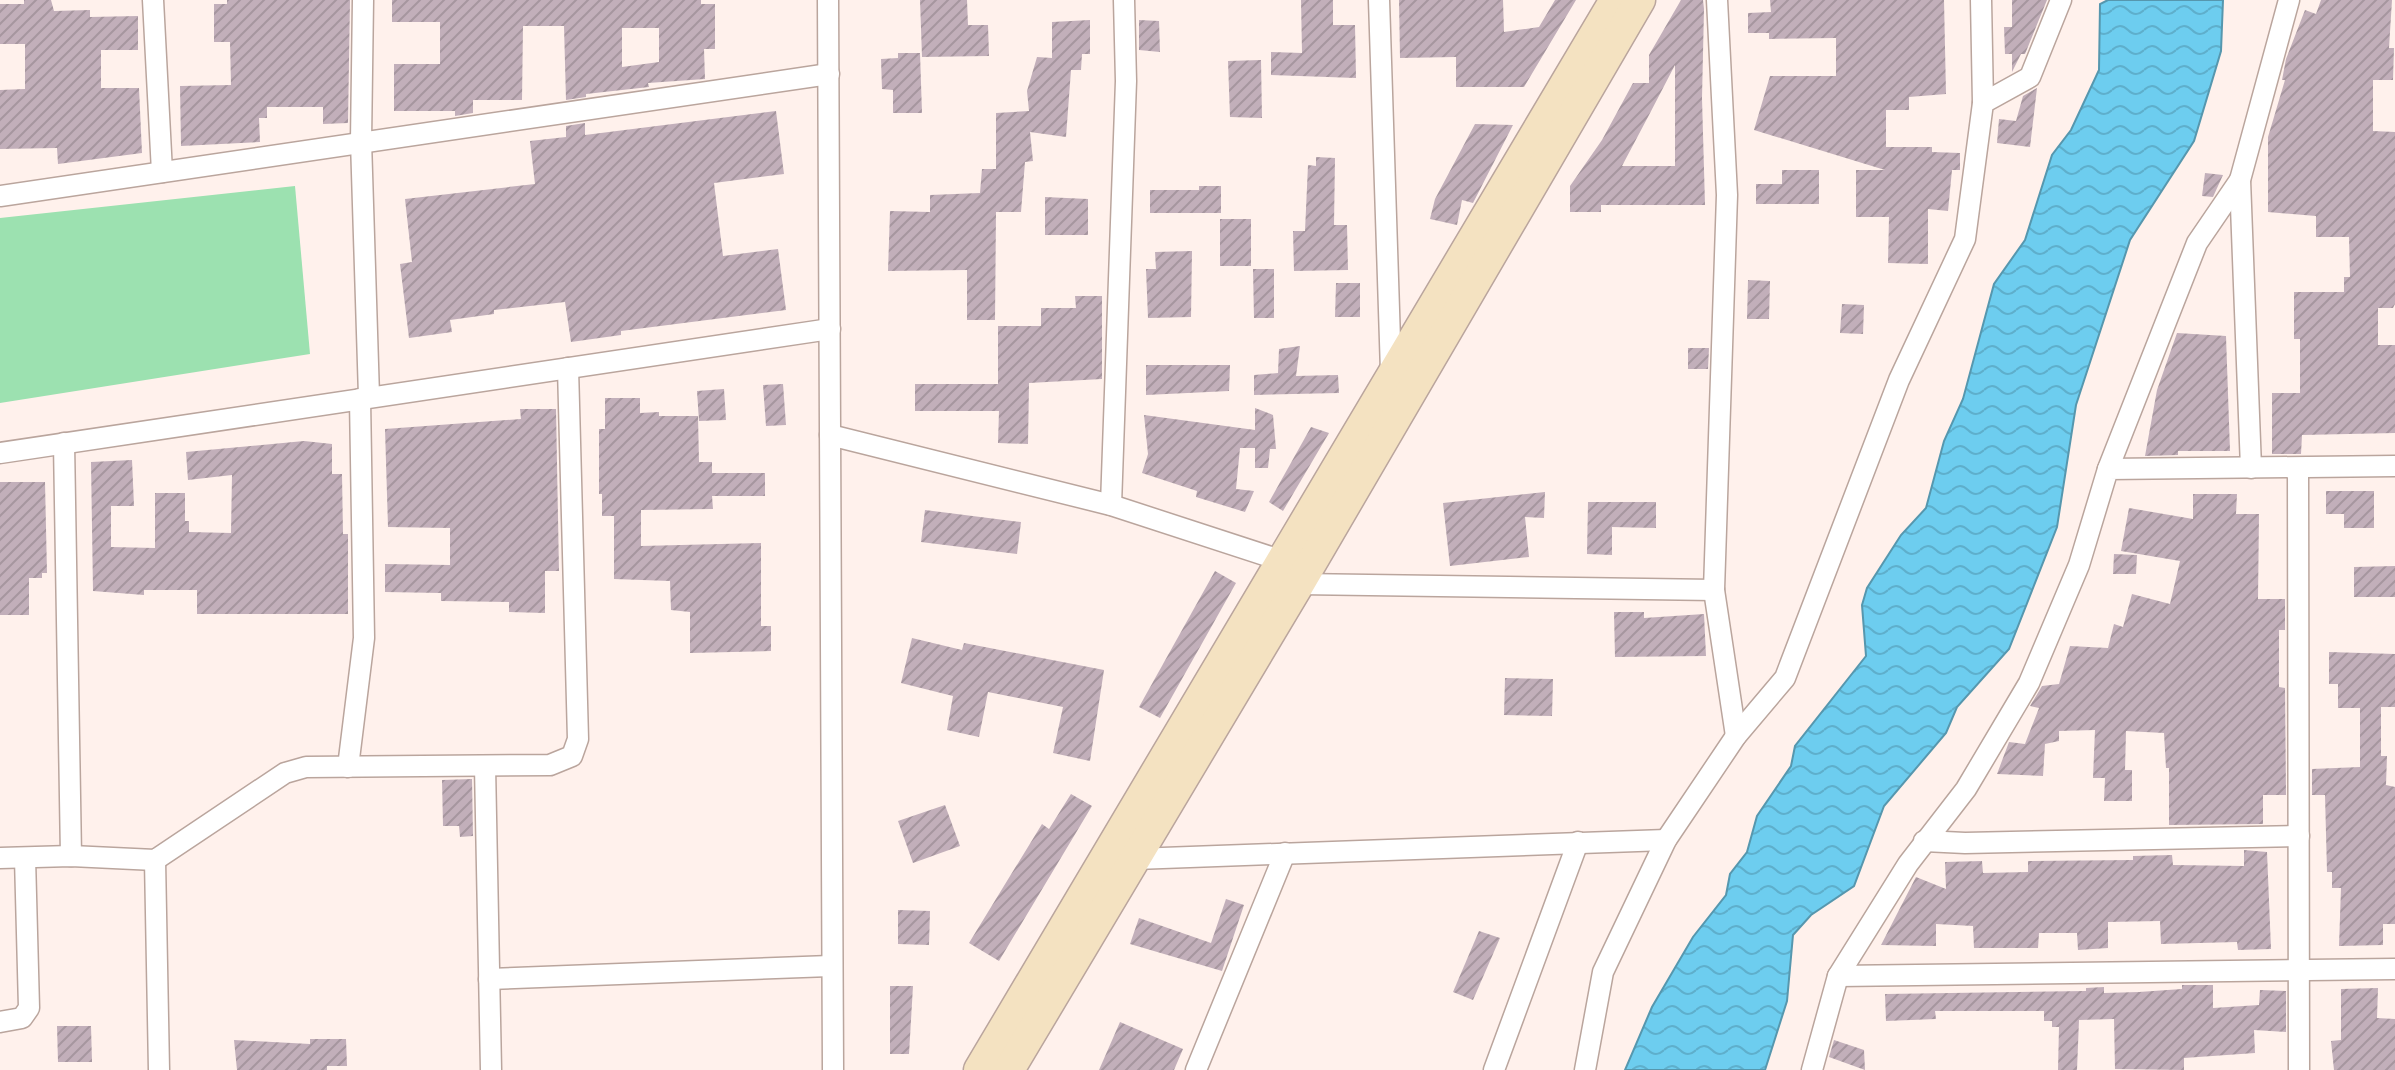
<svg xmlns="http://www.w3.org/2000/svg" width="2395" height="1070" viewBox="0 0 2395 1070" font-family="'Noto Sans',sans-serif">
<defs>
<pattern id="water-waves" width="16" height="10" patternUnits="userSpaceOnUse" patternTransform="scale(2)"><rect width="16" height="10" fill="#6dcdef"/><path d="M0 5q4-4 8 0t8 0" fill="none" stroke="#5eafcc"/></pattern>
<pattern id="building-hatch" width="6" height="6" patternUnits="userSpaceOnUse" patternTransform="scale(2)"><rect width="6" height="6" fill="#c2afba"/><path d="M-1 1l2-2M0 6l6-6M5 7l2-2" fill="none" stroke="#a6969f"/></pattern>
</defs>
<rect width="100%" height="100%" fill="#fff1ec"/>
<!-- garden -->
<polygon fill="#9ce1b0" points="295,186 310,354 0,403 0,218"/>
<!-- water -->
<polygon fill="url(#water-waves)" stroke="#5697ae" stroke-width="2" points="2108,0 2223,0 2221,51 2194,141 2130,240 2076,405 2057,527 2009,649 1957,707 1946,733 1884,806 1854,886 1811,915 1793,935 1787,1001 1765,1070 1625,1070 1652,1007 1693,937 1726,895 1730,874 1747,852 1757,816 1791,766 1795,746 1866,656 1862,605 1867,588 1901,535 1926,508 1944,441 1963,399 1994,284 2025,240 2052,155 2071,130 2099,70 2100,4"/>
<!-- building -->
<g fill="url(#building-hatch)" fill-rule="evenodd">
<polygon points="24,0 51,0 54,11 90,10 90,17 138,16 138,50 101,50 101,88 139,88 142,153 58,164 57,148 0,149 0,90 25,89 25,44 0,44 0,4 24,4"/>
<polygon points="227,0 350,0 348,123 323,124 323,107 267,107 267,118 259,118 260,142 181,146 180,86 231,85 230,42 214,42 214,4 227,4"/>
<path d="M 392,0 L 701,0 L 701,4 L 715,4 L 715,49 L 704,49 L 705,79 L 648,83 L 649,87 L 586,94 L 586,97 L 566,100 L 564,26 L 523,26 L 522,100 L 473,100 L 473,113 L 455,116 L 455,111 L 394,111 L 394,64 L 440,64 L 440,22 L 392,22 ZM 622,28 L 659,28 L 659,62 L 622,67 Z"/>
<polygon points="920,0 967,0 968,25 988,25 989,56 922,57"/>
<polygon points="1301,0 1333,0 1333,25 1355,25 1356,78 1271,75 1271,52 1302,53"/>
<polygon points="1399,0 1503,0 1504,32 1539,27 1555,0 1576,0 1524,87 1456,87 1456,57 1400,58"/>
<path d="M 1681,0 L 1703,0 L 1704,9 L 1702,98 L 1705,205 L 1601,205 L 1601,212 L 1570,212 L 1570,186 L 1602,140 L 1633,83 L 1649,83 L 1649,55 ZM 1675,65 L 1675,166 L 1622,166 L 1649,115 Z"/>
<polygon points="1770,0 1944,0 1946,94 1909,97 1909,110 1886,110 1886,147 1932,147 1932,152 1960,153 1960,170 1952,170 1948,211 1928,209 1928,264 1888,263 1889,217 1856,217 1856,170 1885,170 1754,130 1770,76 1836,76 1836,38 1769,39 1769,33 1748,33 1748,13 1771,12"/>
<polygon points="2012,0 2047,0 2025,54 2021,54 2012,72 2012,54 2005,54 2004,27 2012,27"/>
<polygon points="2321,0 2392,0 2389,48 2394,48 2393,80 2373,80 2373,131 2395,132 2395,304 2393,308 2378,308 2378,345 2395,345 2395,433 2302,435 2301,454 2272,454 2272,393 2300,393 2300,339 2294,339 2294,292 2344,292 2344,277 2350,277 2349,237 2316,237 2316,216 2268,212 2268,137 2285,80 2282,80 2286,59 2305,10 2316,14"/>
<polygon points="1090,20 1090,54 1082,54 1081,70 1071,70 1066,137 1030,132 1033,161 1025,162 1021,212 996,212 995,320 967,320 967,270 888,271 890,211 930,212 930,195 980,193 982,169 996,169 996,113 1029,111 1027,91 1037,57 1052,58 1052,22"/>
<polygon points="1139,20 1159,21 1160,52 1139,50"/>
<polygon points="898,53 920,53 922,113 893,113 893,90 882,89 881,59 898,58"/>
<polygon points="1261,60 1262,118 1230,117 1228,61"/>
<polygon points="2037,88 2030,147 1997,143 1999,119 2016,121 2023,96"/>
<polygon points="776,111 784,174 714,183 723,256 778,249 786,310 621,331 621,335 571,342 565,302 494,310 494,314 450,320 452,332 409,338 400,264 412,262 405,199 535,184 530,141 566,137 566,126 585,123 585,135"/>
<polygon points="1475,124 1513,125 1473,203 1462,200 1457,225 1430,219 1435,199"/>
<polygon points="1316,157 1335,158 1334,225 1347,225 1348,270 1294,271 1293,231 1305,231 1308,165 1316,166"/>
<polygon points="1782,170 1819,170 1819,204 1756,204 1756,184 1782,184"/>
<polygon points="2205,173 2223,175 2213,197 2202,196"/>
<polygon points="1199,186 1221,186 1221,213 1150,213 1150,190 1199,190"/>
<polygon points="1045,197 1088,199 1088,235 1045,235"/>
<rect x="1220" y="219" width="31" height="47"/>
<polygon points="1192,251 1191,317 1148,318 1146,269 1156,269 1155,252"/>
<polygon points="1253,269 1274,269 1274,318 1254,318"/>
<polygon points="1748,280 1770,281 1769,319 1747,319"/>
<polygon points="1336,283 1360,283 1360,317 1335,317"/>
<polygon points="1075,296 1102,296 1102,379 1029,383 1028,444 998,443 999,411 915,411 915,384 998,384 998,326 1041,326 1041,308 1076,308"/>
<polygon points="1842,304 1864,305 1863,334 1840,333"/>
<polygon points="2177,333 2226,336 2230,451 2178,451 2178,455 2145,456 2157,390"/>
<polygon points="1300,346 1296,376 1338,375 1339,393 1254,395 1254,375 1278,373 1279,349"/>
<polygon points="1688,348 1709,348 1708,369 1688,369"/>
<polygon points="1146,365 1230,365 1229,391 1146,395"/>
<polygon points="783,384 786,425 766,426 763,385"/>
<polygon points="724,389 726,420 699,421 697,391"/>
<polygon points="605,398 640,398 640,413 659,412 659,416 698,416 699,462 712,462 712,473 765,473 765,496 712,496 713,509 641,510 641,546 761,543 761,626 771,626 771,651 690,653 690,612 671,610 670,581 614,579 614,516 602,516 602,494 599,494 599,429 605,429"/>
<polygon points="1255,408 1273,415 1276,449 1270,449 1268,468 1255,468 1255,448 1240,448 1236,489 1254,491 1245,512 1196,497 1197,491 1142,473 1148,454 1144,415 1255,430"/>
<polygon points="520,409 556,409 559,571 545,571 545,613 509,612 509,602 441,601 441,593 385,592 385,564 450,565 450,528 388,527 385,429 521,419"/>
<polygon points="1311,427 1329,433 1283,511 1269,502"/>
<polygon points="304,441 332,444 332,474 342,474 343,534 348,534 348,614 197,614 197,590 144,590 144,595 93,591 91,462 132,460 134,506 111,506 111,547 155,548 155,493 185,493 185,521 189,521 189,532 231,533 232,475 188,480 186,452"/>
<polygon points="0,482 45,482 47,573 42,573 42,578 29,578 29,615 0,615"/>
<polygon points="2326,491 2374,491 2374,528 2344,528 2344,514 2326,514"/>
<polygon points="1545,492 1544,518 1525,517 1529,557 1450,566 1443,503"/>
<polygon points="2193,494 2237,494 2236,514 2259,514 2258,599 2285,599 2285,630 2279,630 2279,687 2285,688 2286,795 2263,795 2263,824 2169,825 2169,768 2166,768 2164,733 2126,731 2125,770 2132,770 2132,801 2104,801 2105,778 2093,778 2095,730 2059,731 2059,741 2045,744 2043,776 1997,774 2009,742 2025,744 2039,708 2030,706 2042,686 2059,684 2070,646 2108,648 2114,624 2123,627 2132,594 2170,604 2180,561 2121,551 2129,508 2193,519"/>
<polygon points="1588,502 1656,502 1656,528 1612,527 1612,555 1587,554"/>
<polygon points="925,510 1021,522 1017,554 921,542"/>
<polygon points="2114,554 2137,555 2136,574 2113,574"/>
<polygon points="2395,566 2395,597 2354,597 2354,567"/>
<polygon points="1215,571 1236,583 1160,718 1139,707"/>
<polygon points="1614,612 1644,612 1644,618 1704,614 1706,656 1615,657"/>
<polygon points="912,638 962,650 964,643 1104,670 1090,761 1053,753 1063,707 988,692 979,737 947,730 953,696 901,683"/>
<polygon points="2329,652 2395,654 2395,707 2381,707 2381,756 2387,756 2386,785 2395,787 2395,924 2383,924 2383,945 2339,946 2341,888 2332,888 2332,872 2327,872 2325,795 2312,795 2312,769 2360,767 2360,708 2338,708 2338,684 2329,684"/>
<polygon points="1505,678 1553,679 1552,716 1504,715"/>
<polygon points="472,779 473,836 460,837 459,826 443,826 442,780"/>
<polygon points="1071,794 1092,806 999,961 969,943 1042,824 1049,829"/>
<polygon points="945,805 960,846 913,863 898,821"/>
<polygon points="2244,850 2267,852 2271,949 2238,950 2237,942 2161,944 2160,921 2108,922 2108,948 2078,950 2077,933 2039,933 2038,948 1974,948 1973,926 1936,924 1936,946 1881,945 1916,877 1946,889 1945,862 1982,861 1983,873 2028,872 2028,861 2133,860 2133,856 2172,855 2173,865 2244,866"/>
<polygon points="1226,899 1244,905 1222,971 1130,944 1139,918 1211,943"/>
<polygon points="898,910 930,911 929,945 898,944"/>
<polygon points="1479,931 1500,938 1473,1000 1453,992"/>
<polygon points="2182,985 2213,985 2213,1008 2259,1005 2260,990 2286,991 2286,1032 2254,1030 2255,1053 2184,1058 2184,1070 2115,1069 2114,1019 2079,1020 2077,1070 2058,1070 2059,1027 2052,1027 2052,1021 2044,1021 2044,1011 1935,1011 1936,1019 1886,1021 1885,994 2086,991 2086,988 2104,987 2104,993 2139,992 2182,989"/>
<polygon points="890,986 913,986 909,1054 890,1054"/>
<polygon points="2378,988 2377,1018 2395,1019 2395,1070 2334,1070 2331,1041 2341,1040 2341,989"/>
<polygon points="1120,1022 1183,1049 1174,1070 1099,1070"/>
<polygon points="57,1026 91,1026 92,1062 58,1062"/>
<polygon points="310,1039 346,1039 347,1066 327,1066 327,1070 237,1070 234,1040 310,1044"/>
<polygon points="1834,1040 1864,1050 1865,1070 1829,1057"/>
</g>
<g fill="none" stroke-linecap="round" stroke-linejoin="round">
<!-- street casing -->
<g stroke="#baa59d" stroke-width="23">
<g id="street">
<polyline points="153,0 162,172"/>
<polyline points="363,0 361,141 369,396"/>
<polyline points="828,0 833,1070"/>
<polyline points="1379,0 1391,372"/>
<polyline points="1717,0 1727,195 1714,590 1736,736"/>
<polyline points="1981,0 1983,103"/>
<polyline points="0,196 829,74"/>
<polyline points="830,435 1111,505 1283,561"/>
<polyline points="64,443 71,856"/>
<polyline points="0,453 830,329"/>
<polyline points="2251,468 2240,180 2289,0"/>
<polyline points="2298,468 2299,1070"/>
<polyline points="2108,469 2197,243 2240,180"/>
<polyline points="1111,505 1126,81 1124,0"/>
<polyline points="1299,584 1714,590"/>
<polyline points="485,766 491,1070"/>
<polyline points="348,767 364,638 360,399"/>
<polyline points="1924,841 1965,843 2299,836"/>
<polyline points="0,858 71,856 155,860 285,773 306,767 550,765 572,756 578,739 568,368"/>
<polyline points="1135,859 1666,840"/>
<polyline points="155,860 159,1070"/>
<polyline points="1838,976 2395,969"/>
<polyline points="489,979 830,966"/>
<polyline points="0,1022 22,1018 29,1008 25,858"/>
<polyline points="1196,1070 1285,853"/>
<polyline points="1494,1070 1578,842"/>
<polyline points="1585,1070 1603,972 1666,840 1736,736 1785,678 1899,380 1965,239 1983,103 2030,77 2061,0"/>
<polyline points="1812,1070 1838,976 1908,864 1966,789 2029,683 2079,565 2108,469 2395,466"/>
</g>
</g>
<!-- secondary casing -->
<g stroke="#baa59d" stroke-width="33">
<g id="secondary">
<polyline points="979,1070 1615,0"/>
<polyline points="1009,1070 1299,584 1640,0"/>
</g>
</g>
<!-- street -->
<use href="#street" stroke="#fff" stroke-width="20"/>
<!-- secondary -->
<use href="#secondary" stroke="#f4e2c1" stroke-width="30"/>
</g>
</svg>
